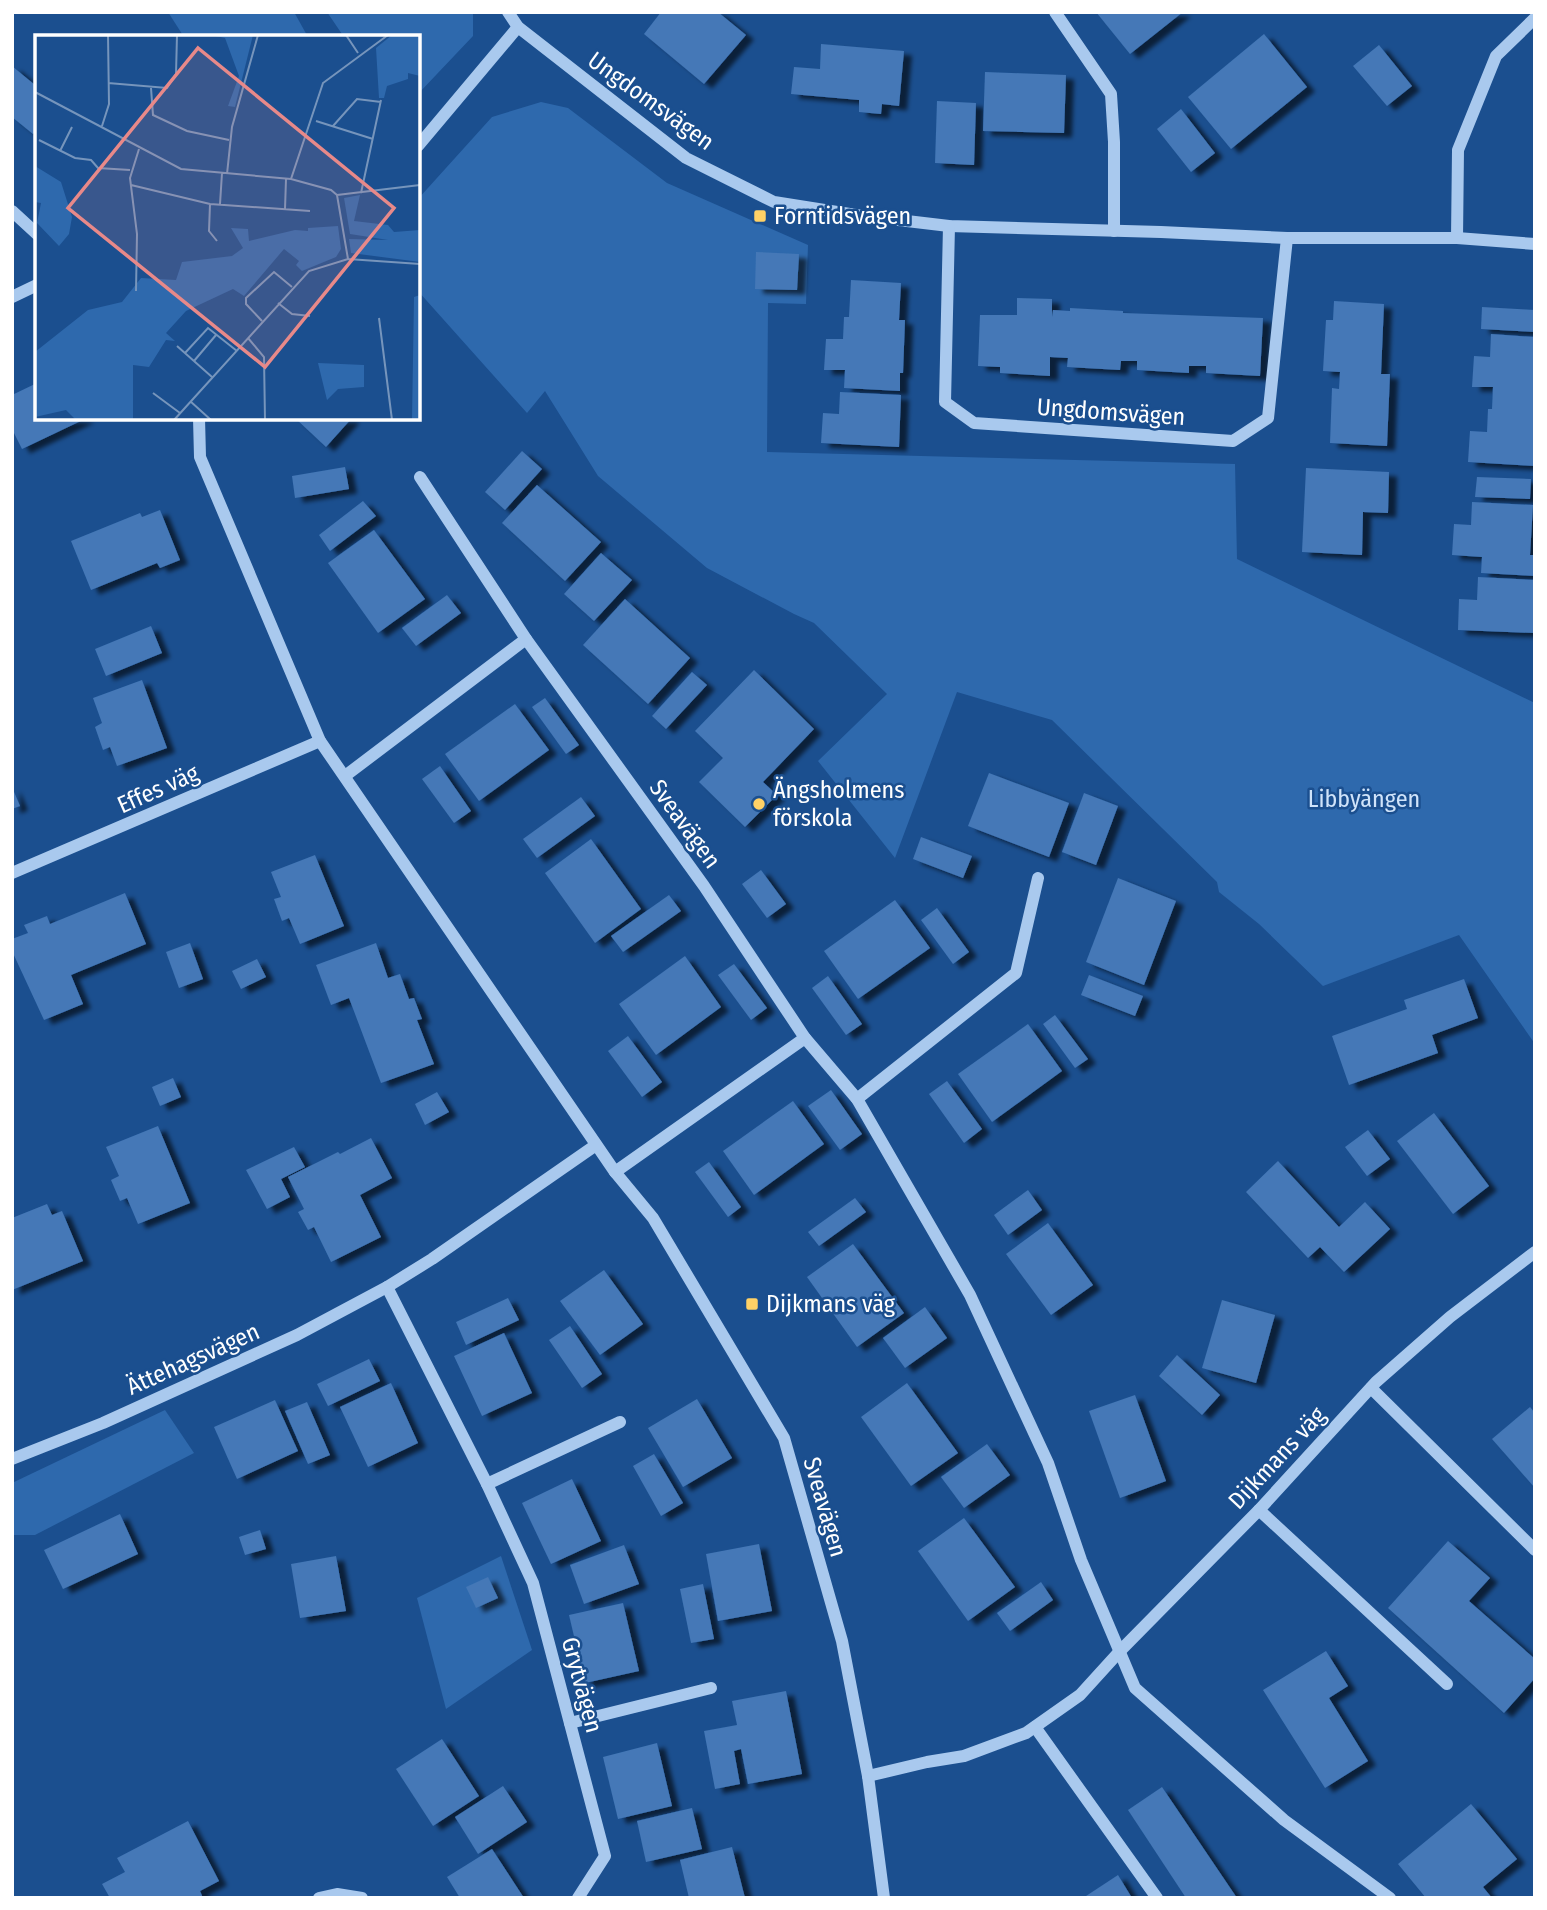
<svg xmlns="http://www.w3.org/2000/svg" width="1547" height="1910" viewBox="0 0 1547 1910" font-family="'Fira Sans Condensed',sans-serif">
<defs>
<filter id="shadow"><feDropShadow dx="8" dy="4.5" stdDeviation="2" flood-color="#0009"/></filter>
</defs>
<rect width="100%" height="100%" fill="#1b4f8f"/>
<!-- green -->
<g fill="#2e69ad">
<polygon points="168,12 294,12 308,37 184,37"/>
<polygon points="327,12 473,12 473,36 418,94 418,37 344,37"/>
<polygon points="541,102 568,108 667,183 808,245 806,304 768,303 767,452 1235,464 1237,559 1535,703 1535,1044 1459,935 1323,986 1259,924 1219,892 1217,882 1052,720 957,692 895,858 818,761 887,694 814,623 794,614 707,568 598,476 545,391 527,413 418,291 418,199 492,117"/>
<polygon points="165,1410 194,1453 35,1535 12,1535 12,1483"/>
<polygon points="501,1556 532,1650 446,1709 417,1598"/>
</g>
<!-- building -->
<g fill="#4478b7" filter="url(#shadow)">
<polygon points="661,12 718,12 746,35 704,84 644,34"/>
<polygon points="1096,12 1183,12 1130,54"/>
<polygon points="1264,34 1307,87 1231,149 1188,97"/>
<polygon points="821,44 904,51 899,106 882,104 881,114 859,112 859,100 791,94 794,67 820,69"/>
<polygon points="1379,45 1412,86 1387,106 1353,66"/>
<polygon points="12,66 35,85 37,83 37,130 33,134 12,117"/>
<polygon points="985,72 1066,75 1064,133 983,131"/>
<polygon points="937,101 976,103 974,165 935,163"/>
<polygon points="1181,109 1215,153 1191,172 1157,129"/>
<polygon points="756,252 799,254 797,290 755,289"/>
<polygon points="851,280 901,283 899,320 905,320 903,373 900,373 900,391 844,388 845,370 824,370 826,339 843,339 844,317 849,317"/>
<polygon points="1017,298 1052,299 1052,317 1053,310 1070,311 1070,308 1123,311 1123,313 1263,318 1260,376 1206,373 1206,366 1189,366 1189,373 1137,370 1137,361 1121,361 1120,370 1067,367 1068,358 1050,357 1050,376 1000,373 1000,367 978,366 980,315 1017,315"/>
<polygon points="1334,301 1384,304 1381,374 1390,374 1387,446 1330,443 1332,388 1339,389 1340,372 1323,371 1326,320 1333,320"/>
<polygon points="1482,307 1535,310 1535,332 1481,329"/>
<polygon points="1491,334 1535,337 1535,466 1468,462 1470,431 1487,432 1488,409 1492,409 1493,387 1472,387 1474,356 1490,357"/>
<polygon points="37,383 37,418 87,418 22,449 12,429 12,395"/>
<polygon points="840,392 901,395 899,447 821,443 823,413 839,414"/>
<polygon points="295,418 352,418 326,447"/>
<polygon points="522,451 542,469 505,510 485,492"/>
<polygon points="345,467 349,489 295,498 292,476"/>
<polygon points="1306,468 1389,472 1388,513 1363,512 1362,555 1302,552"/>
<polygon points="1477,477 1531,479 1530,499 1475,497"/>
<polygon points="537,485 601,542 565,581 502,523"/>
<polygon points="363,501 376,516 330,551 319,535"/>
<polygon points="1472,502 1533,505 1530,555 1535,555 1535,576 1481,573 1482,557 1452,555 1454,524 1471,525"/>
<polygon points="160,510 180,560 160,568 157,563 91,590 71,541 140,513 142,517"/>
<polygon points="374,530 425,599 378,633 328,563"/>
<polygon points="601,553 632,580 594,621 564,594"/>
<polygon points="1478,577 1535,580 1535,633 1458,630 1459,599 1477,600"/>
<polygon points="447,595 461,613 416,646 402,628"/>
<polygon points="625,599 690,658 648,704 583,645"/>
<polygon points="151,626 162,653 106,676 95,649"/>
<polygon points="754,670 814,729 763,782 777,795 745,827 699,782 723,758 695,731"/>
<polygon points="692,672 707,685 666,729 652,716"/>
<polygon points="142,680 167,748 117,766 110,747 103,750 95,727 102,723 93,698"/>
<polygon points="545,698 579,745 566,754 532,707"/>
<polygon points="515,704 549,750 479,801 445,754"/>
<polygon points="440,766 471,811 454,823 422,779"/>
<polygon points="989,773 1069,803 1049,857 968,826"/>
<polygon points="12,787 20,806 12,809"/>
<polygon points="1084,793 1118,806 1096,865 1062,852"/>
<polygon points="581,797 595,816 537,858 523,839"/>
<polygon points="921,837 972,856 963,878 913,859"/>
<polygon points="591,839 641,909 595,943 545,873"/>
<polygon points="315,855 344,926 300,944 289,918 282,921 274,899 281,897 271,872"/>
<polygon points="761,870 786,904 767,918 742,884"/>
<polygon points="1118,878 1176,901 1144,985 1086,962"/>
<polygon points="125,893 146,944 71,975 83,1004 44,1020 12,951 12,939 28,933 24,925 47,916 50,924"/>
<polygon points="669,895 681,911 623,952 611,936"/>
<polygon points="895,900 930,948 858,999 824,951"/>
<polygon points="937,908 969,952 953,964 921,920"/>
<polygon points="190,943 203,979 179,988 166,952"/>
<polygon points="376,943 388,978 400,974 409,999 414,998 422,1019 417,1020 434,1064 381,1083 349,998 331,1005 316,965"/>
<polygon points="685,956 721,1007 656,1055 619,1004"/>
<polygon points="257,959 266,977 241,989 232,971"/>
<polygon points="734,964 767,1008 751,1020 718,975"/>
<polygon points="1089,975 1143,996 1135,1016 1081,995"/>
<polygon points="828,976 862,1024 846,1035 812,988"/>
<polygon points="1464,979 1478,1018 1432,1035 1438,1053 1349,1085 1332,1036 1407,1009 1404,1000"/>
<polygon points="1055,1015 1088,1059 1075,1068 1043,1024"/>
<polygon points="1028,1024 1062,1071 992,1122 958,1074"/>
<polygon points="628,1036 662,1082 642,1097 608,1051"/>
<polygon points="173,1078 181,1097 160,1106 152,1087"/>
<polygon points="947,1081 982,1129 964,1143 929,1094"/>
<polygon points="831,1090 862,1134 840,1150 808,1106"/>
<polygon points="437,1092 449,1112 425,1125 415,1104"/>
<polygon points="793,1101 824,1144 754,1195 723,1151"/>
<polygon points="1434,1113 1489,1186 1453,1214 1397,1141"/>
<polygon points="158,1126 190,1203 138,1224 127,1198 120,1201 111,1180 119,1176 106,1147"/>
<polygon points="1368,1130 1390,1159 1367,1176 1345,1147"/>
<polygon points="371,1138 392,1178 360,1195 381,1237 331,1262 314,1227 308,1230 298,1212 304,1209 288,1177 338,1152 340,1154"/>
<polygon points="294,1147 305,1167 281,1179 290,1197 267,1209 246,1170"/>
<polygon points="1278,1161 1339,1227 1365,1202 1390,1229 1344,1272 1320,1247 1308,1258 1246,1192"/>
<polygon points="709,1162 741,1207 728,1217 695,1172"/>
<polygon points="1028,1190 1042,1210 1008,1235 994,1215"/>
<polygon points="855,1198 866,1212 819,1246 808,1232"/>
<polygon points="47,1204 52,1215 62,1211 83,1261 12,1290 12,1218"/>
<polygon points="1048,1223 1093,1285 1051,1315 1006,1254"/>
<polygon points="853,1244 904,1313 857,1347 807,1277"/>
<polygon points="604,1270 643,1324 600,1355 560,1301"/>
<polygon points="508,1298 519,1320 466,1345 456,1322"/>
<polygon points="1222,1300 1275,1315 1256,1383 1202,1368"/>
<polygon points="925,1307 947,1338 905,1368 883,1338"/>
<polygon points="570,1326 602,1374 582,1388 549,1340"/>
<polygon points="504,1333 532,1393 482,1416 454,1356"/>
<polygon points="1177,1355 1220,1395 1202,1415 1159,1376"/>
<polygon points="369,1359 380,1381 328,1406 317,1384"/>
<polygon points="391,1383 418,1443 368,1467 340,1407"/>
<polygon points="907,1383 958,1453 911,1486 861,1417"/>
<polygon points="1135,1395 1166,1481 1120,1498 1089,1411"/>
<polygon points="697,1399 732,1458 683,1487 648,1428"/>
<polygon points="275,1400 298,1451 237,1479 214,1427"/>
<polygon points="307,1402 330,1455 308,1464 285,1411"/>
<polygon points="1530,1407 1535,1413 1535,1488 1492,1439"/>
<polygon points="987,1444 1010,1475 964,1508 941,1477"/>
<polygon points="654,1454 683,1503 661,1516 633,1466"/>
<polygon points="572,1479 601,1541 551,1564 522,1503"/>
<polygon points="120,1514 138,1554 63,1589 44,1550"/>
<polygon points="964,1518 1015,1587 968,1621 918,1551"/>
<polygon points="260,1530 266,1549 245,1555 239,1537"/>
<polygon points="1448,1541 1490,1578 1469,1601 1535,1659 1535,1678 1504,1713 1388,1608"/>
<polygon points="759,1544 772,1611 718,1621 706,1554"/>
<polygon points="624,1545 639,1584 584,1604 570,1565"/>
<polygon points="336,1556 346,1611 300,1618 291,1564"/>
<polygon points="488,1577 498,1598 476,1608 466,1587"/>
<polygon points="1041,1582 1053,1600 1010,1631 997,1613"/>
<polygon points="703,1584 714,1639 691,1643 680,1589"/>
<polygon points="623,1603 639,1671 585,1683 569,1615"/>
<polygon points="1326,1651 1348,1686 1329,1698 1368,1761 1325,1788 1263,1690"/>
<polygon points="786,1691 802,1774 748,1784 741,1749 734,1751 740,1784 715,1789 704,1731 737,1725 732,1701"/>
<polygon points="442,1739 479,1796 433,1826 396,1769"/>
<polygon points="657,1743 672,1806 618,1819 603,1757"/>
<polygon points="503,1786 527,1822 478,1854 455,1817"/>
<polygon points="1162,1787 1237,1898 1186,1898 1128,1810"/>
<polygon points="1471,1804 1517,1859 1483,1887 1492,1898 1426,1898 1398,1864"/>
<polygon points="692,1808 702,1849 646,1862 637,1821"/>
<polygon points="188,1821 219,1881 200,1891 203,1898 110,1898 102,1884 125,1872 117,1858"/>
<polygon points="732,1847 745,1898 689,1898 680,1860"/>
<polygon points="492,1849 524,1898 460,1898 447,1877"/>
<polygon points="1118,1875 1132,1898 1083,1898"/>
</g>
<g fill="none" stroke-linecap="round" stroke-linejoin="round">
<!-- minor -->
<g stroke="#a9c9ee" stroke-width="12">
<polyline points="508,12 518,27 686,158 774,202 856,215 949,226 1161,232 1287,238 1457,238 1535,244"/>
<polyline points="1055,12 1111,94 1114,142 1114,231"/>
<polyline points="418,146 518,27"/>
<polyline points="12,211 37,234"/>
<polyline points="949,226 945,402 974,423 1233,441 1268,418 1287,238"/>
<polyline points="1457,238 1458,150 1496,56 1535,18"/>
<polyline points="12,297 37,285"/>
<polyline points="199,418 200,457 320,741 615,1172 653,1218 784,1438 842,1641 868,1776 884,1898"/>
<polyline points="420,477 526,639 704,886 805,1038 857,1099 970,1295 1048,1463 1081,1560 1135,1688 1284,1820 1390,1898"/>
<polyline points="345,776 526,639"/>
<polyline points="12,873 320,741"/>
<polyline points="857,1099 1016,973 1038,878"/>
<polyline points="615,1172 805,1038"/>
<polyline points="387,1287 487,1484 533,1583 605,1856 578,1898"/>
<polyline points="1371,1388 1535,1550"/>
<polyline points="12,1459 103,1423 297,1335 387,1287 432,1259 596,1145"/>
<polyline points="487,1484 620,1422"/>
<polyline points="1259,1510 1447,1684"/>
<polyline points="570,1723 711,1688"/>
<polyline points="1035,1727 1157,1898"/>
<polyline points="868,1776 927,1762 964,1756 1026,1733 1080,1695 1120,1651 1259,1510 1376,1382 1450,1317 1535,1252"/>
<polyline points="319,1898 337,1894 362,1898"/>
</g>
</g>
<!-- markers -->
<g fill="#ffd166" stroke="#1b4f8f" stroke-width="2.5">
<rect x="753" y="209" width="14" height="14" rx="3.5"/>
<circle cx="759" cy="804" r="7"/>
<rect x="745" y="1297" width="14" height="14" rx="3.5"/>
</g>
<g text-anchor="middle" stroke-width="5" stroke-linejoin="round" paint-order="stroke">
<!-- street labels -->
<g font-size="24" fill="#fff" stroke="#1b4f8f">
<text transform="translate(651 101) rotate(36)" y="8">Ungdomsvägen</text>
<text transform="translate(1111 412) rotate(4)" y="8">Ungdomsvägen</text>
<text transform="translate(158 789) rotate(-24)" y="8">Effes väg</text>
<text transform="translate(685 824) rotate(54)" y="8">Sveavägen</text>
<text transform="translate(193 1359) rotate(-24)" y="8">Ättehagsvägen</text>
<text transform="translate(1277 1458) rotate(-47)" y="8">Dijkmans väg</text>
<text transform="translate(825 1507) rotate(74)" y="8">Sveavägen</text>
<text transform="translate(582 1685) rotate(75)" y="8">Grytvägen</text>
</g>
<!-- poi labels -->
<g font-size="24" fill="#fff" stroke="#1b4f8f" text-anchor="start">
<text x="774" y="224">Forntidsvägen</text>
<text x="773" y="798">Ängsholmens<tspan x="773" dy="28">förskola</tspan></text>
<text x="766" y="1312">Dijkmans väg</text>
</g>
<!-- park labels -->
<g font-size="24" fill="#cfe3fa" stroke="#1b4f8f">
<text x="1364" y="807">Libbyängen</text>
</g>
</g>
<!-- overview -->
<g transform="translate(35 35)">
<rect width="385" height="385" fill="#1b4f8f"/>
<path d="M 176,0 L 218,0 L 200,72 L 193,71 L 204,41 L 190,3 ZM 357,0 L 385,0 L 385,41 L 373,38 L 373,44 L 352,51 L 349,63 L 344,63 L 341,13 ZM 0,131 L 26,147 L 37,182 L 34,199 L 24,211 L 2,188 L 6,168 L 0,167 ZM 325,160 L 319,186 L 353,190 L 359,197 L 385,195 L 385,227 L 316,218 L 314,204 L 353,205 L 315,199 L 309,163 ZM 303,191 L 306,214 L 301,222 L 267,236 L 261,230 L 264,226 L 249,214 L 209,261 L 198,254 L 151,276 L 131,298 L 140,306 L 131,305 L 114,332 L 98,330 L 98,385 L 41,385 L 31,375 L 0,382 L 0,317 L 53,275 L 87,267 L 106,243 L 141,245 L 147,227 L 197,221 L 208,213 L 196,193 L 213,194 L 214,206 L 260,195 L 273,196 L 273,193 ZM 385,260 L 385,385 L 377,385 L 379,262 ZM 283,328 L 329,330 L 329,352 L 303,354 L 292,365 Z" fill="#2e69ad"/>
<path fill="none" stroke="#7695bc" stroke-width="2" d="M 311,0 L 323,18M 73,48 L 132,53 L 141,39 L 142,0M 116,53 L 118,80 L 152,96 L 194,105M 0,57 L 146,134 L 256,144 L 296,155 L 302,160 L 313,224M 281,86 L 338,104M 67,91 L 74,69 L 73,0M 298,91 L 322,64 L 346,67M 4,105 L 40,123 L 56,125 L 63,133 L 95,135M 25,116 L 37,92M 192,139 L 197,92 L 223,0M 256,144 L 288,48 L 353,0M 96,150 L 175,169 L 275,176M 326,158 L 346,65M 302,160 L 385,150M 175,169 L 174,196 L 182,206M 185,169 L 187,138M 250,174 L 251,144M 101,256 L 102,199 L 95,143 L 104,114M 243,268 L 257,279 L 275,281M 344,283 L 357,385M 227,286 L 211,269 L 211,263 L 239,237 L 257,252M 213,303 L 229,322 L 230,385M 142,311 L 177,342M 150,318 L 173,293 L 202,316M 159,326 L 181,300M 118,358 L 145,378M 155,366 L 176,385M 139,385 L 274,236 L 313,224 L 385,229"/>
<path fill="#e88989" fill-opacity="0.15" stroke="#e88989" stroke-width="3.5" d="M 163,13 L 359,173 L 230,332 L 33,173 Z"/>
<rect width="385" height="385" fill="none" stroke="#fff" stroke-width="3.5"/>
</g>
<!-- border -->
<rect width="1547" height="1910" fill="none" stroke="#ffffff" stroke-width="28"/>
</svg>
